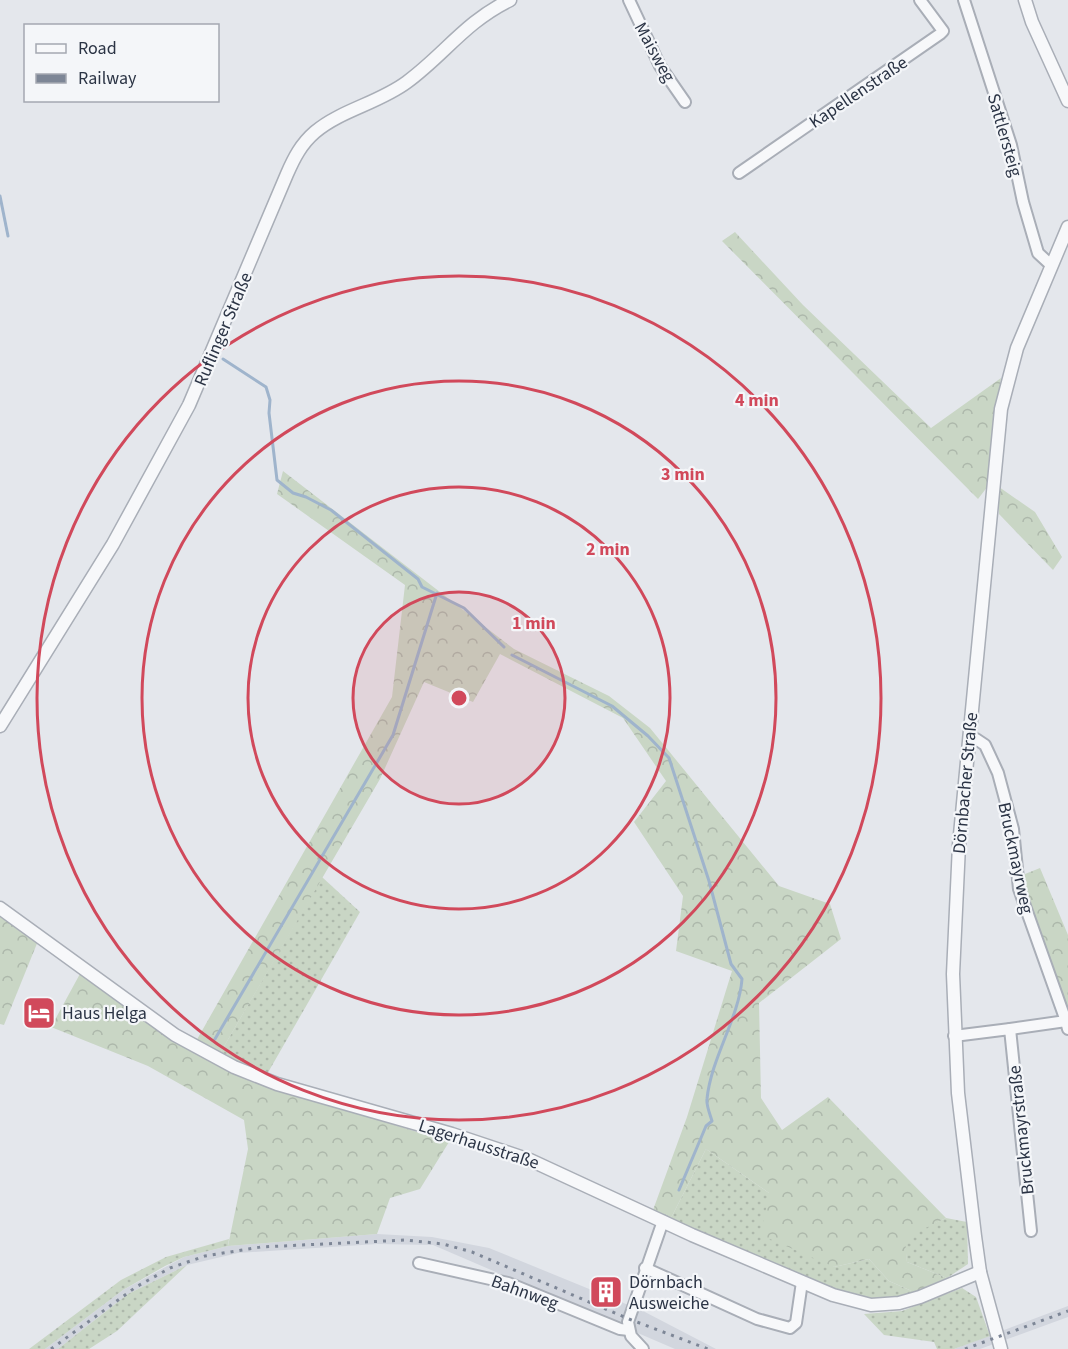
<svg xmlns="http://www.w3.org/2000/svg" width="1068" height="1349" viewBox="0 0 1068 1349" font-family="'Source Sans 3',sans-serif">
<defs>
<pattern id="grass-dots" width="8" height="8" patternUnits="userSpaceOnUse" patternTransform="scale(1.5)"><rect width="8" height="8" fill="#c9d6c5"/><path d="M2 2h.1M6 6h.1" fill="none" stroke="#adb8ab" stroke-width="1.8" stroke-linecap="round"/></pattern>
<pattern id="forest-crowns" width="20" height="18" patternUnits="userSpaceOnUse" patternTransform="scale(1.5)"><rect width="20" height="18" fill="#c9d6c5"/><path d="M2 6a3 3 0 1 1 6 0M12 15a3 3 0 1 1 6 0" fill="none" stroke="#adb8ab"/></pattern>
</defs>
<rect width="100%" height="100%" fill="#e4e7ec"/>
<!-- built -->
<g fill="#d2d6de">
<polygon points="377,1234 432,1237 489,1248 643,1311 716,1349 675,1349 433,1245 377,1244 238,1253 187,1265 128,1294 58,1349 45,1349 123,1290 184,1257 228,1246"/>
<polygon points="1068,1306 1068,1317 980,1349 954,1349"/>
</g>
<!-- grass -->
<g fill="url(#grass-dots)">
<polygon points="322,877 360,912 266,1076 219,1055"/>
<polygon points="706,1149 769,1193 834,1267 869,1259 889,1281 914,1292 886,1300 862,1300 720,1242 671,1218"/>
<polygon points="946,1218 967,1222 968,1264 947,1278 907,1262 904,1237"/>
<polygon points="229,1239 228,1246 184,1257 165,1266 123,1290 45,1349 29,1349 121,1280 166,1257"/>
<polygon points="187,1265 117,1331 89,1349 58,1349 128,1294"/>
<polygon points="962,1288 976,1297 990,1336 954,1349 937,1349 934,1342 884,1335 864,1314 902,1311"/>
</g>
<!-- forest -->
<g fill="url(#forest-crowns)">
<polygon points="735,232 803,305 931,428 1001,378 993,428 988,486 978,499 722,241"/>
<polygon points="283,471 514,649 609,696 650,728 779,886 830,904 841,939 759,1003 761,1098 782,1130 828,1097 946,1218 905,1238 907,1262 947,1278 914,1292 889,1281 869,1259 834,1267 761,1235 769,1193 706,1149 671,1218 653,1210 687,1117 732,971 676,951 683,896 634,822 666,781 623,718 500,654 473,702 424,682 380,779 219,1055 195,1043 392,697 405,585 277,494"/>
<polygon points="999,487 1035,512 1062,557 1053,570 999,514"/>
<polygon points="1040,868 1068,935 1068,1011 1035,933 1020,876"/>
<polygon points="0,916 38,941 4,1025 0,1024"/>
<polygon points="81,972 160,1030 210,1061 270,1086 449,1142 420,1189 390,1198 377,1234 228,1246 248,1149 244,1120 148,1066 51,1027"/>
</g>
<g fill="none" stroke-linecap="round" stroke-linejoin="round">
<!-- stream -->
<g stroke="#9fb4cc" stroke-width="3">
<polyline points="0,196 8,236"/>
<polyline points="223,359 266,387 270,400 269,413 277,480 293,493 306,497 331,510 418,579 422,587 464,608 504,647"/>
<path d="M 512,655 L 612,706 L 648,736 L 669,758 L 709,881 L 731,964 L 742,979 C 739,1018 711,1058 707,1099 C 706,1105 710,1114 712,1121 L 706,1126 L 679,1190"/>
<polyline points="215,1039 393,735 437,593"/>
</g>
<!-- minor casing -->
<g stroke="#a9aeb7" stroke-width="14">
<g id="minor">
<polyline points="629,0 660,66 685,102"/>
<polyline points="964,0 1011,145 1023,202 1038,253 1051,265"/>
<polyline points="739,173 940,34 943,31 920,0"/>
<polyline points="969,738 976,739 985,745 998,773 1013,829 1019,889 1066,1021"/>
<polyline points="1010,1029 1066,1021 1068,1029"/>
<polyline points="954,1036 1010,1029 1031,1231"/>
<polyline points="419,1263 508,1283 620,1329 629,1330"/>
<polyline points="645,1268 757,1319 790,1328 796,1323 802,1282"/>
<polyline points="643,1349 631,1336 628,1322 663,1221"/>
</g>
</g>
<!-- tertiary casing -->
<g stroke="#a9aeb7" stroke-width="15">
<g id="tertiary">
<polyline points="1025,0 1032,22 1068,101"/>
<path d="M 0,726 L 113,544 L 189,405 L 287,174 C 294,158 301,144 315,132 C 341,110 379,103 407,82 C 445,54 465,22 510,0"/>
<polyline points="0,908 175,1035 234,1067 277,1084 452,1134 530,1160 692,1235 833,1295 871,1305 899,1303 920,1297 980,1272"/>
<polyline points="1001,1349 980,1272 975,1236 958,1093 953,974 959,845 1001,409 1017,348 1068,227"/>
</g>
</g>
<!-- minor -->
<use href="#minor" stroke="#f7f8fa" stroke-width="10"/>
<!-- tertiary -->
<use href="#tertiary" stroke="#f7f8fa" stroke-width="12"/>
<!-- rail -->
<g stroke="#7d8696" stroke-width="3" stroke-dasharray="3 6" stroke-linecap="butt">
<polyline points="51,1349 136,1287 170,1268 205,1256 261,1247 406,1240 443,1244 472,1252 629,1319 708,1349"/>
<polyline points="965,1349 1068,1311"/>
</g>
</g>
<!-- distance rings -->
<circle cx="459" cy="698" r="106" fill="#d1495b" fill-opacity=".12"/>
<g fill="none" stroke="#d1495b" stroke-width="3">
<circle cx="459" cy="698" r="106"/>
<circle cx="459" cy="698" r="211"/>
<circle cx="459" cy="698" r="317"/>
<circle cx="459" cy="698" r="422"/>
</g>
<!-- icons -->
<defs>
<g id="hotel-square" transform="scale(1.725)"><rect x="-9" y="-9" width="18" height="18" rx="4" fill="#d1495b" stroke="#f4f6f9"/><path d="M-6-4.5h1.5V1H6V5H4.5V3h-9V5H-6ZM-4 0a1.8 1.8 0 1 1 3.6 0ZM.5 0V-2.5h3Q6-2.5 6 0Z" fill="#fff"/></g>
<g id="building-square" transform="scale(1.725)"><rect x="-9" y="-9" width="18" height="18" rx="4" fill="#d1495b" stroke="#f4f6f9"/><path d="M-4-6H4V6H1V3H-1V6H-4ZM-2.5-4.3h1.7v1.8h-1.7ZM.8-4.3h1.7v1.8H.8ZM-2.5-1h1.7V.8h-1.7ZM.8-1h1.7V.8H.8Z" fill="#fff"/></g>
</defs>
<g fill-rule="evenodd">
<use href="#hotel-square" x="39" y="1013"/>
<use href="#building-square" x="606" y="1292"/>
</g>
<g text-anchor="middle" stroke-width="4.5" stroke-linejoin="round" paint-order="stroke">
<!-- street labels -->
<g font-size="18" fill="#2b3445" stroke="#f4f6f9">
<text transform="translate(655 52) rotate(61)" y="6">Maisweg</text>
<text transform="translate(858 92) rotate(-34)" y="6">Kapellenstraße</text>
<text transform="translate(1005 135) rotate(74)" y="6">Sattlersteig</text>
<text transform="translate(223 329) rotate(-67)" y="6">Ruflinger Straße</text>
<text transform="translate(965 783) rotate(-85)" y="6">Dörnbacher Straße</text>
<text transform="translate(1016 858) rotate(78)" y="6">Bruckmayrweg</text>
<text transform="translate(1021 1130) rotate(-96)" y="6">Bruckmayrstraße</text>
<text transform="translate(479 1144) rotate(18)" y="6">Lagerhausstraße</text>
<text transform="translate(525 1292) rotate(20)" y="6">Bahnweg</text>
</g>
<!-- poi labels -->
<g font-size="18" fill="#2b3445" stroke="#f4f6f9" text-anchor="start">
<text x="62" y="1019">Haus Helga</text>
<text x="629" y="1288">Dörnbach<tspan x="629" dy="21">Ausweiche</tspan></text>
</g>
</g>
<circle cx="459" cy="698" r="9" fill="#d1495b" stroke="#f4f6f9" stroke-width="3"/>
<g font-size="18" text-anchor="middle" font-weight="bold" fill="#d1495b" stroke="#f4f6f9" stroke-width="4.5" stroke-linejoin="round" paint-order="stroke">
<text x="757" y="406">4 min</text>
<text x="683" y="480">3 min</text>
<text x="608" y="555">2 min</text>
<text x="534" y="629">1 min</text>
</g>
<!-- legend -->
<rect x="24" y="24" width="195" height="78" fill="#f4f6f9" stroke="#a4a8b1" stroke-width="1.5"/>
<rect x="36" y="44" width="30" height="9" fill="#f7f8fa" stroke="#a4a8b1" stroke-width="1.5"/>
<text x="78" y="54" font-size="18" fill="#2b3445">Road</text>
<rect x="36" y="74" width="30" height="9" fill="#7d8696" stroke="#a4a8b1" stroke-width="1.5"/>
<text x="78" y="84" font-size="18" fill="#2b3445">Railway</text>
</svg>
